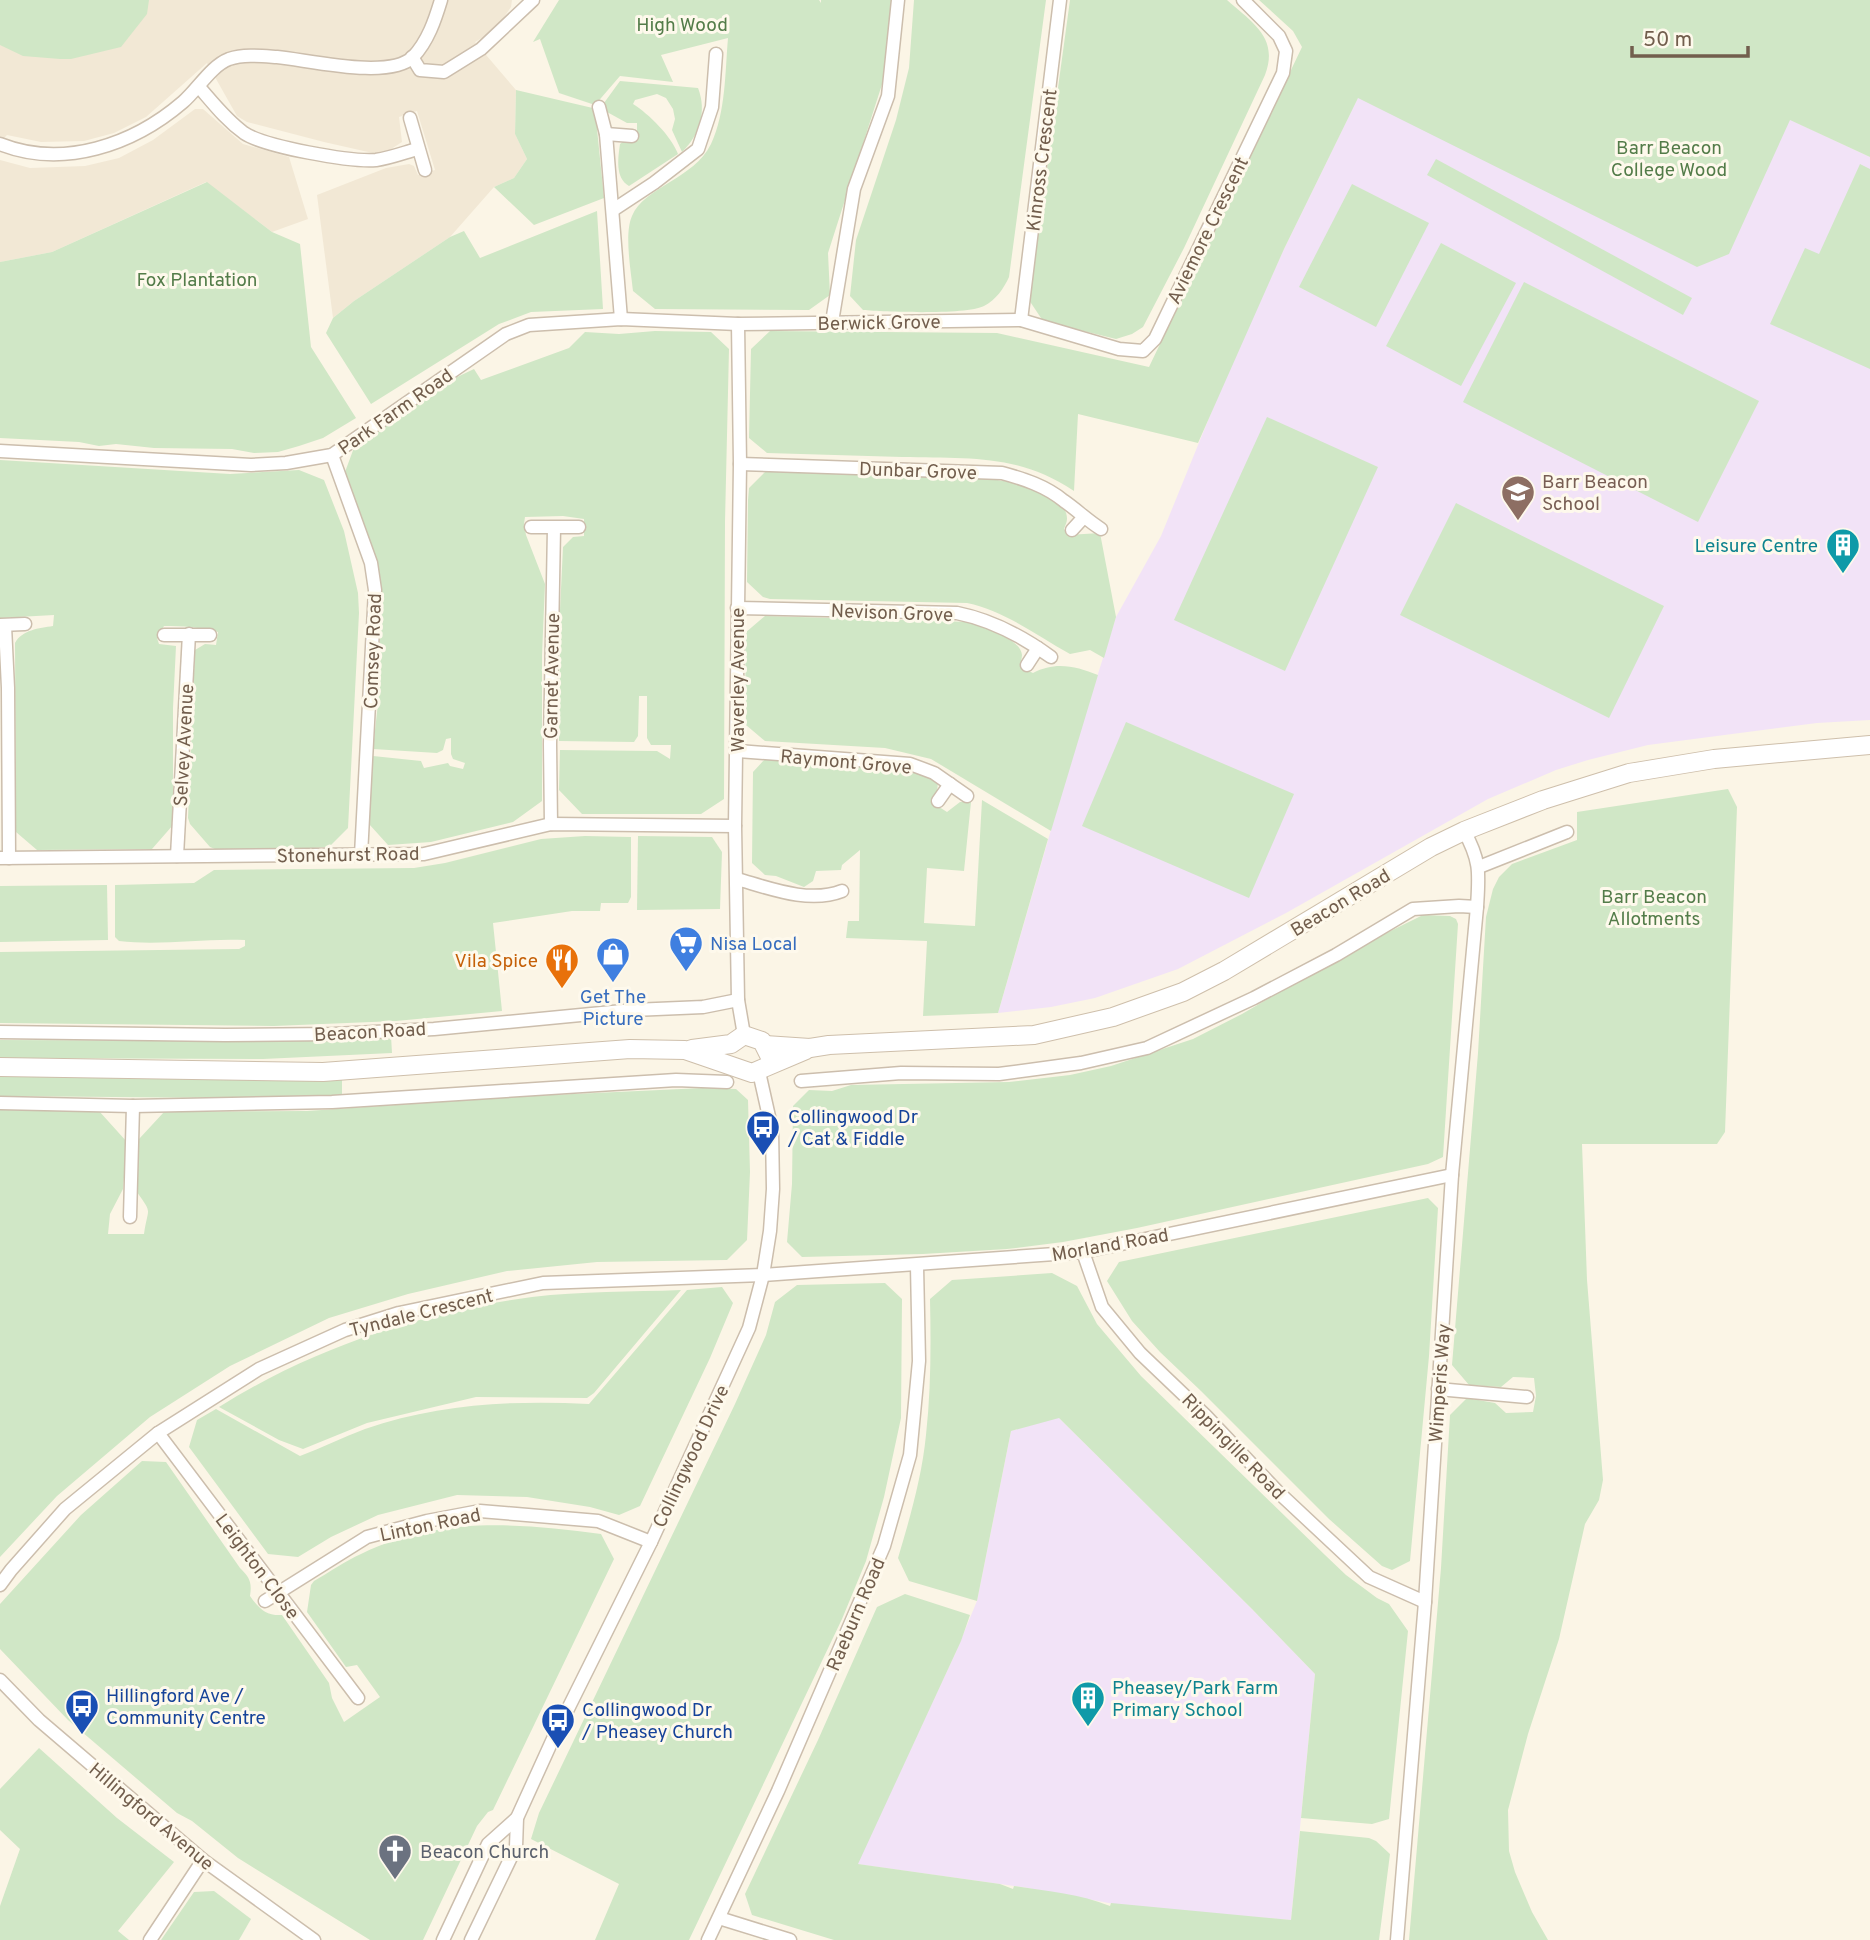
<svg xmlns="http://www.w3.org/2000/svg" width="1870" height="1940" viewBox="0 0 1870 1940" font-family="Overpass,sans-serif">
<rect width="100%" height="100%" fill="#fbf5e6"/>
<!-- residential -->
<g fill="#f2e8d5">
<polygon points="0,0 512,0 511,7 495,30 475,42 516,90 515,134 527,159 514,178 494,187 450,237 354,301 333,318 317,195 386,168 409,164 414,166 418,175 435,170 417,111 399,117 402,142 385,153 377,154 324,142 247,122 237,116 207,63 146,117 114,133 84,141 41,142 7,135 0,142"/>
<polygon points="195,109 203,109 243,144 289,157 308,219 272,232 206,182 52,252 0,262 0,160 30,168 85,166 119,158 153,140"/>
</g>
<!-- education -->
<g fill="#f2e3f7">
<polygon points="1631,45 1870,157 1870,720 1817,723 1648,745 1588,760 1556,770 1488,799 1286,913 1178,969 1095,998 1051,1007 998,1013 1077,740 1116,617 1161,536 1231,364 1284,249 1372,69"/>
<polygon points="1055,1418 1059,1418 1257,1614 1315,1674 1291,1920 1125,1906 1022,1887 857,1864 955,1654 977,1601 1011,1431"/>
</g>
<!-- green -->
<g fill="#d0e7c6">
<polygon points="0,0 149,0 147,14 121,47 71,59 60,59 23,56 0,45"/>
<path d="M 559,0 L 819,0 L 821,3 L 821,0 L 891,0 L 885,75 L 828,253 L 830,295 L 809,310 L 655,309 L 633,291 C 631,271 624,234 632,216 C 644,187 694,179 711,144 C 726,112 725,72 728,38 L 661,55 L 673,82 L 620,76 L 595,105 L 559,93 L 540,39 L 533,42 Z"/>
<path d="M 914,0 L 1046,0 L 1009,277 C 1004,288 996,300 984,306 C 967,315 885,312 863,310 L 850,296 L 856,240 L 896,120 L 909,68 Z"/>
<path d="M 1070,0 L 1227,0 C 1253,23 1279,38 1265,75 L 1184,248 L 1143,327 L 1132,334 L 1116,339 L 1043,321 L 1029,300 Z"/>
<path d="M 1259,0 L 1870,0 L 1870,157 L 1790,120 L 1729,254 L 1697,267 L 1358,98 L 1284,249 L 1198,443 L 1078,414 L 1074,491 C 1017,453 967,459 902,457 C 857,456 812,454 767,453 L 749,438 L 751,349 L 770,331 L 997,333 L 1149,367 L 1302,47 L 1293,31 Z"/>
<path d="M 620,81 L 698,88 C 707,111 700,135 682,152 L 672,130 L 675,119 L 673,109 L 666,98 L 657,94 L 635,100 L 633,104 C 649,114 672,137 678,154 L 629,186 C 615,178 618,158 620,144 L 630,136 L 637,134 L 637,123 L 627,123 L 607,112 L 604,103 Z"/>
<polygon points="516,90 597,109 597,129 604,198 534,225 494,187 514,178 527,159 515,134"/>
<polygon points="1436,159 1692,298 1683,315 1427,175"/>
<polygon points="1860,164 1870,169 1870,369 1770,324 1805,248 1819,254"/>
<polygon points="207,182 272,232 300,244 311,347 356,418 323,438 299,446 278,452 254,453 232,449 154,448 116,444 99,446 79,442 0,438 0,262 52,252"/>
<polygon points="1352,184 1429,223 1376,327 1299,287"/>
<polygon points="597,211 603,309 531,312 499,324 371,404 326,333 333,318 354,301 450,237 464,231 480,258"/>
<polygon points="1441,243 1516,283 1461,386 1386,346"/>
<polygon points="1524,282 1759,401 1698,522 1463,402"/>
<polygon points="655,331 711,332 729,349 725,522 724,799 701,814 582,814 559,790 560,750 657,751 670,759 671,745 651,745 647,738 647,696 639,696 638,736 634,742 559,741 560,610 563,547 573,537 584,536 584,519 563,516 525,517 524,524 526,535 545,584 542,655 542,801 513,822 431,842 388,845 369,824 373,756 421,761 424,768 448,763 450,766 463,769 465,763 453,759 451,754 451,738 446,739 443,750 437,753 373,749 378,703 381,601 380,584 345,472 355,445 453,379 474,369 481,380 569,348 585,332 619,334"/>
<polygon points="1267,417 1378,467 1285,671 1174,620"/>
<path d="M 0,460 L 230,474 L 299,470 L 324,480 L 344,531 L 358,593 L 359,613 L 348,828 L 329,847 L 281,850 L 215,849 L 210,847 L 190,824 L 188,818 L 195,650 L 205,644 L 216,645 L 218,632 C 200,627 182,626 164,626 L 157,638 L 159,644 L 176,646 L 173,708 L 173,825 L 152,849 L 37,850 L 16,832 L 15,643 C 22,630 39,628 53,626 L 54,615 L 0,618 Z"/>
<path d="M 766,471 L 982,478 C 1001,479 1068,492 1067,519 C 1067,522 1065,526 1064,529 L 1068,535 L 1100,533 L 1116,617 L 1104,658 L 1090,650 L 1070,654 C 1036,635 1005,611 967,603 L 770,599 L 763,597 L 747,582 L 748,500 L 749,488 Z"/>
<polygon points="1456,503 1664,606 1609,718 1400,615"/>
<path d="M 765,616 L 971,622 C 984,627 1021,639 1022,655 C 1022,659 1020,663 1020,667 L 1033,673 C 1055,661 1076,666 1098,675 L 1051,831 L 931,759 L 885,748 L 765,741 L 746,725 L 745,633 Z"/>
<polygon points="1126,722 1294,794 1249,898 1082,826"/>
<polygon points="765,759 909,767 938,781 936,805 947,812 960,802 971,802 964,871 927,868 924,923 975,926 982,800 1048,839 998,1013 923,1016 927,941 846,938 848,921 859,921 860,850 842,865 841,870 816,871 813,881 804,887 776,876 765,875 752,863 753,772"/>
<polygon points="1728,789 1737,807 1725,1132 1717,1144 1582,1144 1587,1280 1603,1480 1599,1500 1585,1524 1559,1639 1528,1734 1508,1810 1509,1851 1515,1872 1532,1912 1548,1940 1409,1940 1441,1568 1450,1415 1467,1398 1495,1403 1506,1413 1533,1412 1536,1396 1534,1378 1513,1377 1501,1387 1469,1385 1452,1365 1478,1053 1486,917 1493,889 1499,877 1512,864 1577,840 1577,812"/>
<path d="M 585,836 L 631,837 L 631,897 L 628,903 L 601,903 L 600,911 L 572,911 L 493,923 L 502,1011 L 396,1021 L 274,1026 L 0,1023 L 0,952 L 239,949 L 245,946 L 245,940 C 203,938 161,946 119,941 L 115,937 L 115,885 L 194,883 L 214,870 L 414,868 L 445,863 L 541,839 Z"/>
<polygon points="638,836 712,837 722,852 720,909 637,910"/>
<polygon points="107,885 108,940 0,942 0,886"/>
<polygon points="1423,915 1450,916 1456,919 1458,924 1443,1157 1428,1164 1137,1228 1063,1242 1007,1249 923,1254 802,1257 787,1242 792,1184 793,1106 809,1090 832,1091 851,1085 1009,1082 1070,1075 1111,1066 1193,1039 1242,1014 1348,952"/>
<polygon points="391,1036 392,1053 263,1059 0,1058 0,1040 283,1041"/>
<polygon points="0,1074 342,1074 342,1095 227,1098 0,1096"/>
<path d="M 703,1088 L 736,1089 L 748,1100 L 750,1172 L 747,1240 L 727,1260 L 597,1262 L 507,1271 L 408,1294 L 329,1318 L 230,1366 L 150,1417 L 57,1496 L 0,1557 L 0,1110 L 99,1111 L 127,1142 L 123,1189 L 110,1214 L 108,1234 L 144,1234 C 148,1206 153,1215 137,1192 L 139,1139 L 164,1112 L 307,1111 L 530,1096 Z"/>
<polygon points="1428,1198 1438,1208 1429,1356 1410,1561 1392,1570 1382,1566 1329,1519 1201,1391 1160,1352 1132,1321 1107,1281 1119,1262"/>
<path d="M 1052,1273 L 1077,1286 L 1097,1324 L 1141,1376 L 1325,1555 L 1346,1575 L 1377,1598 L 1389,1604 L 1408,1631 L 1389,1819 L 1372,1824 L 1301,1818 L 1315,1674 L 1252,1609 L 1059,1418 L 1011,1431 L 977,1601 L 909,1581 L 898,1558 C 910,1518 922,1476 926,1435 C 931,1390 931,1345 930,1299 L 952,1280 Z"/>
<polygon points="885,1283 902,1299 901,1418 884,1497 866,1561 842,1619 689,1940 595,1940 619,1884 531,1839 539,1813 735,1404 766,1335 775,1302 797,1285"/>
<path d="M 722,1287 L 733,1303 L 710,1358 L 640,1506 L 619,1515 L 590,1507 L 527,1497 L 457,1495 L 378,1515 L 331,1537 L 298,1557 L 268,1554 L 189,1447 L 197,1420 L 216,1409 L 300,1456 C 322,1448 343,1437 365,1429 C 438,1404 513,1400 589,1404 L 687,1290 Z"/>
<path d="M 681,1290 L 594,1393 L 587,1398 L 476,1397 L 367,1423 L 303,1449 L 279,1440 L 219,1407 C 313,1348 422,1312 532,1297 C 581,1291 632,1292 681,1290 Z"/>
<path d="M 142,1461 L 166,1462 L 240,1568 C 250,1578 252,1582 250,1596 C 259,1609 267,1616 282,1615 L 329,1683 L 332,1698 L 344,1722 L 380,1697 L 357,1665 L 346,1667 L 307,1612 L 311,1585 L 314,1581 C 330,1572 345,1561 361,1554 C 439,1516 518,1523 601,1534 L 614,1559 L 493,1810 L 488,1812 L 477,1826 L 423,1940 L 370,1940 L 238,1858 L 192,1821 L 177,1813 L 68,1720 L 0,1649 L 0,1604 L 81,1515 Z"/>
<path d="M 905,1594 L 970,1615 L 961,1641 L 858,1864 L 1000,1884 L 1013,1889 L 1014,1886 C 1046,1891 1080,1894 1110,1906 L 1111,1903 L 1291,1920 L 1300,1831 L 1369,1838 L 1376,1841 L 1390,1854 L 1379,1940 L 834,1940 L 752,1915 L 745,1894 L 818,1740 L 877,1607 Z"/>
<polygon points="39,1748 117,1818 174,1862 118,1931 129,1940 0,1940 0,1906 20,1849 0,1830 0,1789"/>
<polygon points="214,1891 251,1919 239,1940 161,1940 194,1892"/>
</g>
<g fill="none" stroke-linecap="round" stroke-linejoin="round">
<!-- minor casing -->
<g stroke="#ccbead" stroke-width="15">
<g id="minor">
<polyline points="412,57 420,70 444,72 481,49 533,0"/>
<path d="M 199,87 C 213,103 226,120 244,133 C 265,147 351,162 376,160 C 390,158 403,153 417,149"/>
<polyline points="599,107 606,134 621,319"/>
<polyline points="410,118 425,170"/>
<polyline points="606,134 632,136"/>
<path d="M 0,144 C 63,169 133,145 183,102 C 198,89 211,66 229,59 C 244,54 262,56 277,57 C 309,60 389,80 413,57 C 428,41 435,20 441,0"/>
<polyline points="613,210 654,183 698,149 712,107 716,54"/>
<polyline points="1021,320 1060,0"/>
<polyline points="832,322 854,189 888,96 898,0"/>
<polyline points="738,324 740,464 735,826 738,1000 744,1035"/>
<polyline points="0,451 251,465 286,463 332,455 506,334 529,325 621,319 738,324 1021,320 1119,349 1143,351 1155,339 1283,73 1286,51 1279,36 1243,0"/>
<polyline points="332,455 371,563 375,590 361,855"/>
<path d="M 740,464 L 1002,473 C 1024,479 1046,486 1064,501 C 1077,510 1087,520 1101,529"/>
<polyline points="531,527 579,527"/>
<polyline points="1072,530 1083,518"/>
<path d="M 737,608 L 957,613 C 992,620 1022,636 1051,657"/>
<polyline points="0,625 25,624"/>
<polyline points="5,626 8,688 9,858"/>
<polyline points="164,635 210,635"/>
<polyline points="1027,665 1038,648"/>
<polyline points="738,751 910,764 934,773 967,796"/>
<polyline points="938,801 950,784"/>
<polyline points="551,824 550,744 554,528"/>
<polyline points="177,856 189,634"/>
<polyline points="0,858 424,854 551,824 735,826"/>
<polyline points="1479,867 1567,832"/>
<path d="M 737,879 C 769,888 809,904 842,891"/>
<polyline points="0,1032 225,1035 334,1034 434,1029 633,1010 703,1007 738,1000"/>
<polyline points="801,1081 901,1073 999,1074 1081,1063 1147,1048 1254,998 1336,955 1413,909 1459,906 1477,907"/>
<polyline points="0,1103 133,1106 332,1102 676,1080 727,1082"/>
<polyline points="130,1217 133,1106"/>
<polyline points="1083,1252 1102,1307 1140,1353 1206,1416 1277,1491 1369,1577 1425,1602"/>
<polyline points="1438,1389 1527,1397"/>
<polyline points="158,1433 358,1698"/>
<polyline points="0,1585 11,1570 65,1509 158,1433 259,1369 345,1330 399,1313 543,1283 763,1275 1083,1252 1452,1175"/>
<polyline points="265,1601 367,1537 427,1521 480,1511 598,1521 651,1542"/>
<polyline points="0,1680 39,1720 203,1860 314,1940"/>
<polyline points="719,1918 790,1940"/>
<polyline points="150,1940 203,1860"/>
<polyline points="443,1940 488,1844 517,1818"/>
<polyline points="471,1940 516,1847 517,1818 552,1741 651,1542 749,1328 763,1275 770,1231 773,1189 772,1130 759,1072"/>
<polyline points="708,1940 778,1791 884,1546 910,1455 919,1361 917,1266"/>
<path d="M 1397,1940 L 1425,1602 L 1452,1175 L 1477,907 C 1479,874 1481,861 1464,831"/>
</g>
</g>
<!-- secondary casing -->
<g stroke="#cebfab" stroke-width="20">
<g id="secondary">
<polyline points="765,1045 810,1048 829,1045 1034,1035 1113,1017 1183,992 1224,971 1431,847 1464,831 1543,800 1629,773 1714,759 1870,745"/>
<polyline points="692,1049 731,1044 744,1035 762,1041 769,1055"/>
<polyline points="0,1067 323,1072 630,1049 685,1050 752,1073 806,1050"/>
</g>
</g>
<!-- minor -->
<use href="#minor" stroke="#fff" stroke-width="12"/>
<!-- secondary -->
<use href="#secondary" stroke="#fff" stroke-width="18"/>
</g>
<!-- icons -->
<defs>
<g id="school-pin" transform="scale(1.75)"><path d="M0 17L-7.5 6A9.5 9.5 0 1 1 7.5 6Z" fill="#8d6e63" stroke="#fef9ec"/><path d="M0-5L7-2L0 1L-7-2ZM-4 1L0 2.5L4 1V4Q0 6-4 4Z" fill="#fff"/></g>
<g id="building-pin" transform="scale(1.75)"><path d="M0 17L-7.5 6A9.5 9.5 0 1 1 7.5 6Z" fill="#0f9aa8" stroke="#fef9ec"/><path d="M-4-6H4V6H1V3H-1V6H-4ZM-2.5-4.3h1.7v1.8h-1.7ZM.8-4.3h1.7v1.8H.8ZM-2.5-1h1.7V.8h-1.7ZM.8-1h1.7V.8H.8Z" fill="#fff"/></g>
<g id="supermarket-pin" transform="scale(1.75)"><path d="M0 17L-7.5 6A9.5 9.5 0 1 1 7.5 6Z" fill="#3f7fe0" stroke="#fef9ec"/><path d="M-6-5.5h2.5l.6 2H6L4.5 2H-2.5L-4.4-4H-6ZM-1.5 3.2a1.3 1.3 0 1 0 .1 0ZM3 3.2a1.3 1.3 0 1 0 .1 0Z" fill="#fff"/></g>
<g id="shop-pin" transform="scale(1.75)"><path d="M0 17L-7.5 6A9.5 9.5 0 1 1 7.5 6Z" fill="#3f7fe0" stroke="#fef9ec"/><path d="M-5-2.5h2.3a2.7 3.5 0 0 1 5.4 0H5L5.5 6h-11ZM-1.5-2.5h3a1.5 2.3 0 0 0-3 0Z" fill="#fff"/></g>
<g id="restaurant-pin" transform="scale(1.75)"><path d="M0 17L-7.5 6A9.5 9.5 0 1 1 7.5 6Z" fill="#e8710a" stroke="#fef9ec"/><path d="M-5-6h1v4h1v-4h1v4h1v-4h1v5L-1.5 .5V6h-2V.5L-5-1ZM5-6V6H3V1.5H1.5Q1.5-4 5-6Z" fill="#fff"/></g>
<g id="bus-pin" transform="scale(1.75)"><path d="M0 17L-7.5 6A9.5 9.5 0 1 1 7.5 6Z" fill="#1a4fb4" stroke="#fef9ec"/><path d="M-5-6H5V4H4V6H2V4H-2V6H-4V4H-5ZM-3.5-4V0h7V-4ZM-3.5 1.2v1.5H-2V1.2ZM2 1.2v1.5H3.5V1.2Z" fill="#fff"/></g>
<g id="church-pin" transform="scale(1.75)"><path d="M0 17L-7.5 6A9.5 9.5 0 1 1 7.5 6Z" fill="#6b7280" stroke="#fef9ec"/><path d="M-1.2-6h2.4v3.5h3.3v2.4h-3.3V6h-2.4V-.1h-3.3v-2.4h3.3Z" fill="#fff"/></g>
</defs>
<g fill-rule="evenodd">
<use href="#school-pin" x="1518" y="492"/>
<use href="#building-pin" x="1843" y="545"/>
<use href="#supermarket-pin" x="686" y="943"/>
<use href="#shop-pin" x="613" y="954"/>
<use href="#restaurant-pin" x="562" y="960"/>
<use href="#bus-pin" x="763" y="1127"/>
<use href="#building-pin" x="1088" y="1698"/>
<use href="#bus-pin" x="82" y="1706"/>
<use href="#bus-pin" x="558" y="1720"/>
<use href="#church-pin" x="395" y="1851"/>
</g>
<g text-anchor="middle" stroke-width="6" stroke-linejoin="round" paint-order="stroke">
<!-- park labels -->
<g font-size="19" fill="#537c49" stroke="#fef9ec">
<text x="682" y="31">High Wood</text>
<text x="1669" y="154">Barr Beacon<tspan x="1669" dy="22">College Wood</tspan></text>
<text x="197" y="286">Fox Plantation</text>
<text x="1654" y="903">Barr Beacon<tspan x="1654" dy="22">Allotments</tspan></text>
</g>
<!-- street labels -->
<g font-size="19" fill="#725e4d" stroke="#fef9ec">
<text transform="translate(1041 160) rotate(-83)" y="7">Kinross Crescent</text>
<text transform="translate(1207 230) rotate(-64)" y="7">Aviemore Crescent</text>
<text transform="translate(879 322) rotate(-1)" y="7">Berwick Grove</text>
<text transform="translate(395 411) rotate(-35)" y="7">Park Farm Road</text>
<text transform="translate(918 470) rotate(2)" y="7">Dunbar Grove</text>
<text transform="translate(892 612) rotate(2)" y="7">Nevison Grove</text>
<text transform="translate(372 651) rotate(-88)" y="7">Comsey Road</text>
<text transform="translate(551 676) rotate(-89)" y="7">Garnet Avenue</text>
<text transform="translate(737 680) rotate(-90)" y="7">Waverley Avenue</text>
<text transform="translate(183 745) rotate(-87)" y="7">Selvey Avenue</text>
<text transform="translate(846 761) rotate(5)" y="7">Raymont Grove</text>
<text transform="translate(348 854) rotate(-1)" y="7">Stonehurst Road</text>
<text transform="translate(1340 902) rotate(-31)" y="7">Beacon Road</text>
<text transform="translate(370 1031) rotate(-3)" y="7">Beacon Road</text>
<text transform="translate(1110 1244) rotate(-10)" y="7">Morland Road</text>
<text transform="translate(421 1312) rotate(-14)" y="7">Tyndale Crescent</text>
<text transform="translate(1439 1383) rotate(-86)" y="7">Wimperis Way</text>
<text transform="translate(1234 1446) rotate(46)" y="7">Rippingille Road</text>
<text transform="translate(690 1456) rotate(-65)" y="7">Collingwood Drive</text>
<text transform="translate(430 1524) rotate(-12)" y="7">Linton Road</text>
<text transform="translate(258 1566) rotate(53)" y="7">Leighton Close</text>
<text transform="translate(855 1614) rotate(-67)" y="7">Raeburn Road</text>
<text transform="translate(152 1816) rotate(40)" y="7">Hillingford Avenue</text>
</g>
<!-- education labels -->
<g font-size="19" fill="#785e54" stroke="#fef9ec" text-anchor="start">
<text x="1542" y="488">Barr Beacon<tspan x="1542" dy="22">School</tspan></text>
</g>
<!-- culture labels -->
<g font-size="19" fill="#0d838f" stroke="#fef9ec" text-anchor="end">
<text x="1818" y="552">Leisure Centre</text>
<text x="1112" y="1694" text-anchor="start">Pheasey/Park Farm<tspan x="1112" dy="22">Primary School</tspan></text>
</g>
<!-- shop labels -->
<g font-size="19" fill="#366cbe" stroke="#fef9ec" text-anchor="start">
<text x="710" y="950">Nisa Local</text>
<text x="613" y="1003" text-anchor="middle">Get The<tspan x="613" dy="22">Picture</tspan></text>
</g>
<!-- food labels -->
<g font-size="19" fill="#c56008" stroke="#fef9ec" text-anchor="end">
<text x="538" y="967">Vila Spice</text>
</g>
<!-- transit labels -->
<g font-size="19" fill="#164399" stroke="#fef9ec" text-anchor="start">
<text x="788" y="1123">Collingwood Dr<tspan x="788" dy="22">/ Cat &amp; Fiddle</tspan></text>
<text x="106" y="1702">Hillingford Ave /<tspan x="106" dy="22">Community Centre</tspan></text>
<text x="582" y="1716">Collingwood Dr<tspan x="582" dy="22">/ Pheasey Church</tspan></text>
</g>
<!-- worship labels -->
<g font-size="19" fill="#5b616d" stroke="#fef9ec" text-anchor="start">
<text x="420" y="1858">Beacon Church</text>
</g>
</g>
<!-- scale -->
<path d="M1632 46v10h116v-10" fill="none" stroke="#725e4d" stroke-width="3.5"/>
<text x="1643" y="46" font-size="21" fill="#725e4d" stroke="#fef9ec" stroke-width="5" paint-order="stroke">50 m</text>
</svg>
